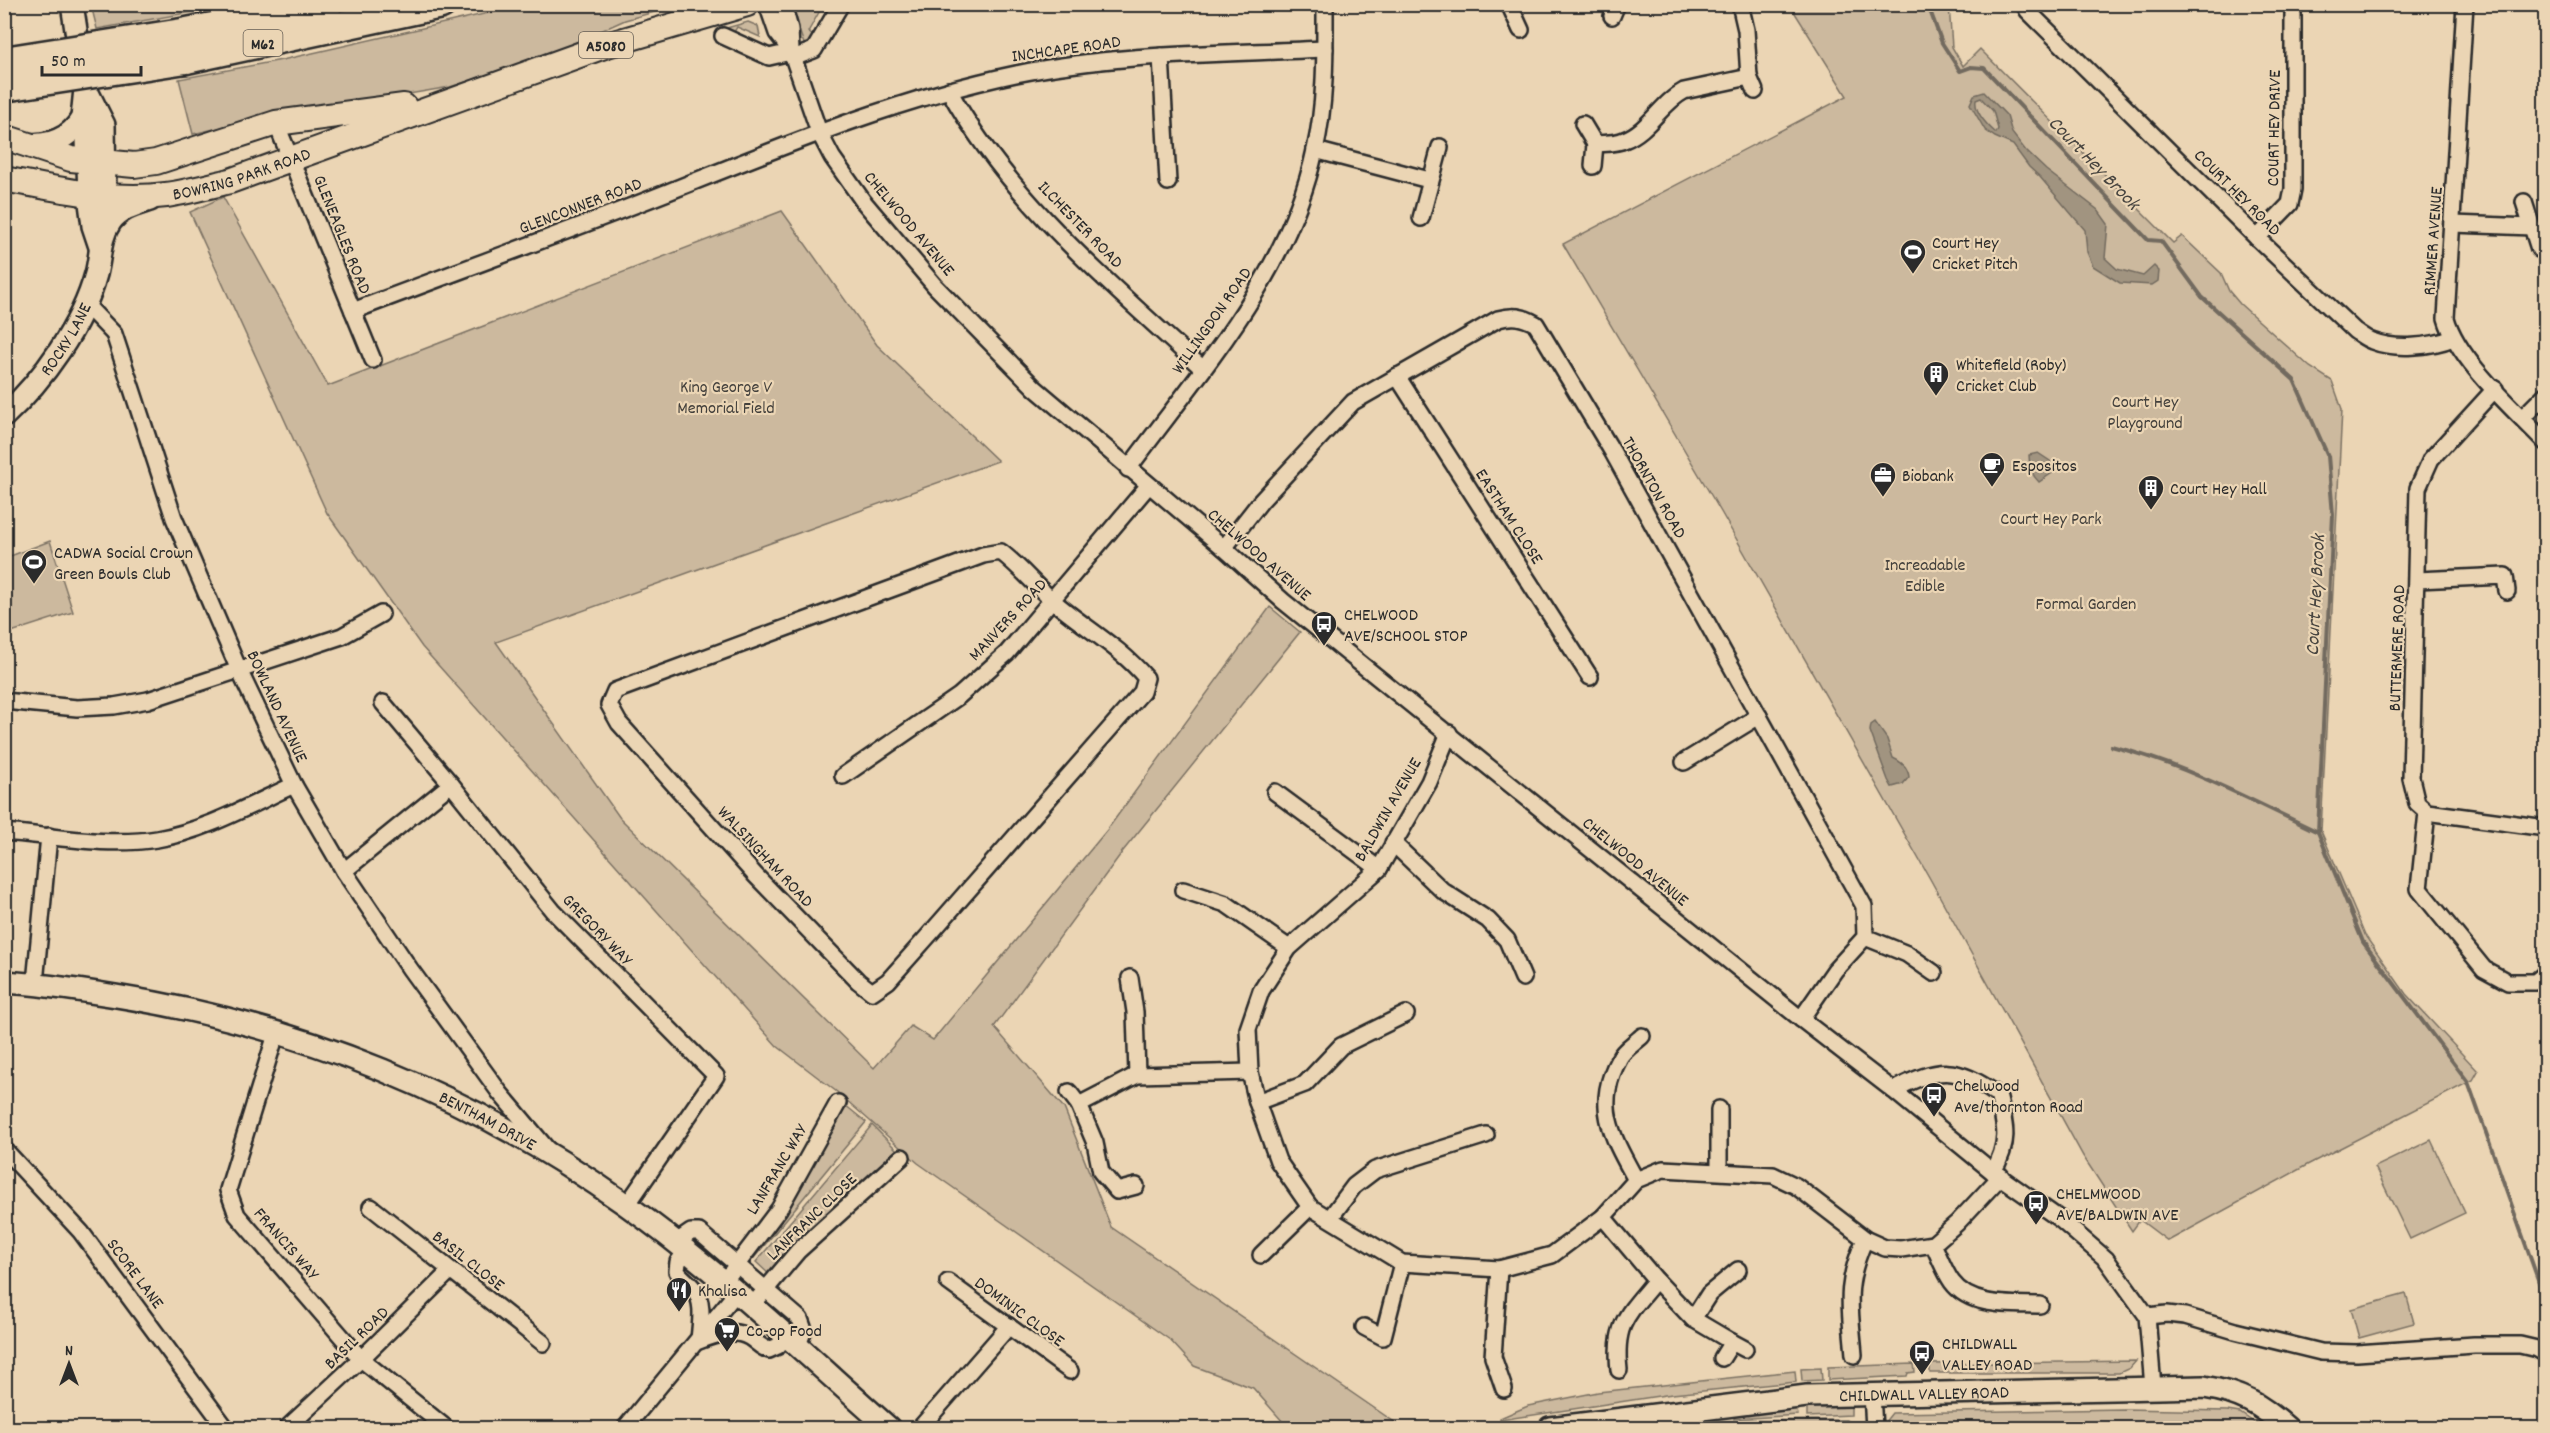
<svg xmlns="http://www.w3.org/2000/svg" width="2550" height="1433" viewBox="0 0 2550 1433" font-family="Dekko,sans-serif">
<rect width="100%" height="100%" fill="#ebd5b4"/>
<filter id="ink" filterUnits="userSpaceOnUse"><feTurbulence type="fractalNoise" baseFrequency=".0167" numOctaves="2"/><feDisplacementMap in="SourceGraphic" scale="12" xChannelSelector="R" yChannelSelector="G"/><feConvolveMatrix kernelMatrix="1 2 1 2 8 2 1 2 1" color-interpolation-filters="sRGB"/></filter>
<g filter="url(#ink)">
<!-- green -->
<g fill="#ccb99e" stroke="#7c7264" stroke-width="1.5">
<polygon points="91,5 91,4 231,5 97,29"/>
<polygon points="524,5 680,5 625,20 543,57 450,87 244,122 193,134 179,79 282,60"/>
<polygon points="809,5 823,5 808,32 813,36 814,42 805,47 794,15 799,7"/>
<polygon points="1790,5 1949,5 1952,47 1963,66 1980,49 2173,243 2182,236 2221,273 2229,291 2240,304 2310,367 2332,381 2342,409 2321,831 2366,937 2406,994 2478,1071 2473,1080 2307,1165 2168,1241 2140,1220 2132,1231 2083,1156 1929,877 1721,512 1563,244 1847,96"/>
<polygon points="748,22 758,26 760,37 737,27 733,34 723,29"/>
<polygon points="223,197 328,386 782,211 877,345 998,461 496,642 620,818 874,1068 911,1026 933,1040 1107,830 1270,607 1300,632 1123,851 994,1027 1064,1108 1111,1227 1403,1428 1284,1428 1284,1423 1253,1388 1194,1366 1170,1340 918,1163 837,1092 777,1046 422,647 327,513 190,212"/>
<polygon points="50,541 73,612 5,634 5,558"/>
<polygon points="845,1105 866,1122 754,1258 750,1255"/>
<polygon points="872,1125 901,1154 771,1276 756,1262"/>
<polygon points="2431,1140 2465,1213 2410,1239 2375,1167"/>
<polygon points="2406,1294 2414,1323 2359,1338 2351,1309"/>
<polygon points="2136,1361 2130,1368 2119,1373 1930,1373 1930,1364"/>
<polygon points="1914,1364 1915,1372 1908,1373 1907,1376 1828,1380 1828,1367"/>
<polygon points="1821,1368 1822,1380 1802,1381 1801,1369"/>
<polygon points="1795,1371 1796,1382 1672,1394 1500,1420 1500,1418 1528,1406 1598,1392"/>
<polygon points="1851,1403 1851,1415 1807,1417 1807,1405"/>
<polygon points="1796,1406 1798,1415 1734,1419 1735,1411"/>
<polygon points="2124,1409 2227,1411 2240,1413 2262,1428 1884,1428 1884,1423 1892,1413"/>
<polygon points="1846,1420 1856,1428 1766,1428 1753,1425 1750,1421"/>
</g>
<!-- water -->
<g fill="#a19480" stroke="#726a5e" stroke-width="1.5" fill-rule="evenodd">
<path d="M 1984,92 L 2007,116 L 2012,133 L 2026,151 L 2046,170 L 2098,210 L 2108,224 L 2105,258 L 2117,269 L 2143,276 L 2154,266 L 2159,271 L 2158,281 L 2152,285 L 2120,283 L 2093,266 L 2087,252 L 2085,230 L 2040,177 L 2029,167 L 2013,145 L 1995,137 L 1985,130 L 1970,104 L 1974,95 ZM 1981,98 L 1993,111 L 1998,129 L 1996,133 C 1987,125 1974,112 1976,100 Z"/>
<path d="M 2038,453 L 2050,461 L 2055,471 L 2039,482 C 2031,475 2029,465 2029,455 Z"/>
<path d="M 1875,722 L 1887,739 L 1893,758 C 1902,762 1908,767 1909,777 L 1903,784 L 1892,787 L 1888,780 L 1870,731 L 1871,725 Z"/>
</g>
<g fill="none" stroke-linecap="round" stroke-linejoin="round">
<!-- stream -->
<g stroke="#726a5e" stroke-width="4">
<polyline points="1928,5 1942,43 1960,71 1971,67 1984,68 2148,240 2161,241 2202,297 2294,380 2328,456 2333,515 2318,832 2363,942 2468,1082 2546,1302"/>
<path d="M 2111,746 C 2184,764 2251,800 2318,832"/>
</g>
<!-- street casing -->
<g stroke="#2b2b2b" stroke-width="20">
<g id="street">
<polyline points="767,4 777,33 791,51"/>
<polyline points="783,4 790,29 791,51 819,132 832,157 863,201 935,286 1035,388 1224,548 1283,601 1801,1019 1893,1090 1993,1172 2061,1220 2106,1259 2147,1316 2153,1387"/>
<path d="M 2024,4 L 2028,11 L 2257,238 L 2355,331 C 2360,334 2366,339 2372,341 C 2395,350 2431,347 2453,338"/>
<path d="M 2465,4 L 2446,318 C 2458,361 2515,410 2546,443"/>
<polyline points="1510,6 1521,30"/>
<polyline points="1612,16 1617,4"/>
<polyline points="723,36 769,57 791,52"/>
<polyline points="1161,56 1168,182"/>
<polyline points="793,58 814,50 841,4"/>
<polyline points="1749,77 1755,91"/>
<path d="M 949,90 C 1008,199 1113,286 1203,369"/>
<polyline points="276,123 373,360"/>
<polyline points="1583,124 1595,144"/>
<path d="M 1595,144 C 1604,143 1616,144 1624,140 C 1649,131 1661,103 1684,91 L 1749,77 L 1746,30 L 1740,4"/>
<polyline points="1315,150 1429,180"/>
<polyline points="1593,166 1595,144"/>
<polyline points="2524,202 2539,249"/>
<polyline points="1421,218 1440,147"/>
<polyline points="2453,224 2532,227"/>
<polyline points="2257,238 2290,204 2293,189 2293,4"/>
<polyline points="85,304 114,334 174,518 239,670 294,785 344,871 410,969 500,1093 547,1149"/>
<path d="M 353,311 C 458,271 564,233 668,192 C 781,147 896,99 1016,74 C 1117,53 1222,54 1325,49"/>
<polyline points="1397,376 1590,677"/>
<polyline points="2495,389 2431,459 2418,488 2411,778 2417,803 2427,812 2546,828"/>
<polyline points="2522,418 2546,394"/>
<path d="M 1128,469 C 1201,370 1289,273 1315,150 C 1326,102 1325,53 1325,4"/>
<path d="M 1224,548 L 1261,501 L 1353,402 L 1498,319 C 1513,315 1522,316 1536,324 L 1612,451 L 1864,906 L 1865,937 L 1835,970 L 1801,1019"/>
<path d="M 1001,552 C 1020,567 1034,584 1052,600 C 1083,627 1119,646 1146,678 L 1142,692 L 929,935 L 888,981 L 872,992 L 858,981 L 756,876 L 619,723 L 609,705 L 615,691 L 983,555 Z"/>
<polyline points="2417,580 2505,576 2507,591"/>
<polyline points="4,701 77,708 114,706 148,700 342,636 381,614"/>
<polyline points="383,703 451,784"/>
<polyline points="1449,733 1429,782 1379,869 1289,948 1261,991 1248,1029 1250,1072 1257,1102 1278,1161 1310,1207 1402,1263 1499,1269 1552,1255 1603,1217 1636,1180 1663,1169 1773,1175 1796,1186 1865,1239 1885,1248 1901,1249 1933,1244 1957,1223 2001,1176"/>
<polyline points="1684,762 1759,716"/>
<polyline points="843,776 959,696 1007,653 1148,486"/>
<polyline points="1275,792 1379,869"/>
<polyline points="2427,812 2419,889 2484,969 2508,982 2535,982 2546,973"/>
<path d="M 4,832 C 54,836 107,847 157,839 C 205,831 250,805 294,785"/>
<polyline points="1393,843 1443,891 1488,920 1507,940 1523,978"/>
<polyline points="344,871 451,784 553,911 716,1076 627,1205"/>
<polyline points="1183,890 1226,904 1289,948"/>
<polyline points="1865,937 1907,954 1934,973"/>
<polyline points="1130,978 1135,1012 1137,1075"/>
<polyline points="35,983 49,836"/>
<polyline points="277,1031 228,1190 237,1215 361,1359 446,1428"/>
<path d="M 1893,1090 C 1939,1067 1955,1065 1998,1095 C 2006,1128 2010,1142 1993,1172"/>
<polyline points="1069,1092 1079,1105"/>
<polyline points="1257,1102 1305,1084 1341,1046 1406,1014"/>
<polyline points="1719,1109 1719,1170"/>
<polyline points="4,1149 81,1232 226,1428"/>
<path d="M 1636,1180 C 1613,1138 1593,1106 1619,1059 C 1623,1050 1635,1043 1642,1036"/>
<polyline points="1136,1186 1117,1191 1101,1172 1095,1143 1079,1105 1137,1075 1250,1072"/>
<polyline points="371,1207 543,1343"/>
<polyline points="1603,1217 1656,1280 1693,1319 1732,1342"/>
<polyline points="1330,1218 1354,1186 1375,1170 1486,1135"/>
<polyline points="675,1243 691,1232 699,1232 800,1319 804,1330 797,1347"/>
<path d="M 1933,1244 C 1939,1256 1944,1271 1952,1282 C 1971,1308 2012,1304 2040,1305"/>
<path d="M 686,1251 L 678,1262 L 677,1271 C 681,1278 689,1282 694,1289 C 705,1303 700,1324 699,1341 C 714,1335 733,1328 749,1337 C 756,1341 761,1348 769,1350 L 778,1346 L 785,1337"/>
<polyline points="1261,1255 1310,1207"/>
<polyline points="1499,1269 1493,1357 1504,1389"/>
<polyline points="948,1282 1070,1371"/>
<polyline points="723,1283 779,1209 838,1103"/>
<polyline points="751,1307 798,1251 902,1157"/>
<polyline points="2147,1316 2167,1314 2185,1316 2235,1331 2321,1352 2357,1353 2474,1345 2520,1345 2537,1349 2546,1354"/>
<polyline points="1693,1319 1709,1294 1738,1270"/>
<polyline points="1364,1327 1383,1337 1402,1263"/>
<path d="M 1854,1355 C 1850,1306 1844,1286 1865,1239"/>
<polyline points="1722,1358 1732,1342 1745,1349"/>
<path d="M 1619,1370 C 1614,1324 1627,1315 1656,1280"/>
<polyline points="1872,1394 1874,1428"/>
<polyline points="287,1428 361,1359 450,1271"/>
<polyline points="625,1428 736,1293"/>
<polyline points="920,1428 1009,1326"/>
</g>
</g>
<!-- secondary casing -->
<g stroke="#2b2b2b" stroke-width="26">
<g id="secondary">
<polyline points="72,4 85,89 82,118 87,139 89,195 93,226 100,247"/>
<polyline points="86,89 104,125 105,195 109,212"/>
<path d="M 27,145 C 50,145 69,140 82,118"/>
<path id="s1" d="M 4,416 C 43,380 82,326 96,274 C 101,256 99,238 111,221 C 121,208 135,205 150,200"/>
<path id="s2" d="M 4,982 C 42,984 79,990 116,996 C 300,1025 473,1095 625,1204 C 719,1271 803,1352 889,1428"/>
<path id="s3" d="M 1550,1428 L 1807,1396 L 2204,1387 C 2241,1393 2260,1404 2287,1428"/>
</g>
</g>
<!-- primary casing -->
<g stroke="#2b2b2b" stroke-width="28">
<g id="primary">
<polyline points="4,137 71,159 134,165 156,162 276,123 404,106"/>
<path id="s4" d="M 4,179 C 57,189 112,202 166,195 C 187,192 209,186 230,181 L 607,45 L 747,4"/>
</g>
</g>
<!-- highway casing -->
<g stroke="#2b2b2b" stroke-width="33">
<g id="highway">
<polyline points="182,33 328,4"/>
<polyline points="186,59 441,4"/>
</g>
</g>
<!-- street -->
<use href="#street" stroke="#ebd5b4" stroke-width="15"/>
<!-- secondary -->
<use href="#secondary" stroke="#ebd5b4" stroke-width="21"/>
<!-- primary -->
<use href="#primary" stroke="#ebd5b4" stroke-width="24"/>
<!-- highway -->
<use href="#highway" stroke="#ebd5b4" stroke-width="28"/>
<!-- highway-bridge casing -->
<g stroke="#2b2b2b" stroke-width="33" stroke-linecap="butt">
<g id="highway-bridge">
<polyline points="4,61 182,33"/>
<polyline points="4,87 186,59"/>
</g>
</g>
<!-- highway-bridge -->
<use href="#highway-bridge" stroke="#ebd5b4" stroke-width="28"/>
</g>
</g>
<!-- icons -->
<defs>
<g id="stadium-pin" transform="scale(1.35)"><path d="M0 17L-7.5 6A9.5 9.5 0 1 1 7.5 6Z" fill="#2b2b2b" stroke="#ebd5b4"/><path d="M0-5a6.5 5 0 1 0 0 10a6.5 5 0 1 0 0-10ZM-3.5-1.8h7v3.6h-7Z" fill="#fff"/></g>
<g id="building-pin" transform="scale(1.35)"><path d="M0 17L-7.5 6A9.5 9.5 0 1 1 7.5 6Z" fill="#2b2b2b" stroke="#ebd5b4"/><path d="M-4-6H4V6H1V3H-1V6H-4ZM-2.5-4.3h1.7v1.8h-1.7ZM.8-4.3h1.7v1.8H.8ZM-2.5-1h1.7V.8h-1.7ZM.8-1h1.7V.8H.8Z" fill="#fff"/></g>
<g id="cafe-pin" transform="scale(1.35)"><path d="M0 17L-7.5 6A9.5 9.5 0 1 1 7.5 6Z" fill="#2b2b2b" stroke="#ebd5b4"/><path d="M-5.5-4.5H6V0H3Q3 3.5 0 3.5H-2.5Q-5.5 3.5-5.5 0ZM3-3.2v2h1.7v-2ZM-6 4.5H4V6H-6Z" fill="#fff"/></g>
<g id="office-pin" transform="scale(1.35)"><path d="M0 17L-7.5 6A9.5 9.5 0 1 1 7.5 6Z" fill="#2b2b2b" stroke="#ebd5b4"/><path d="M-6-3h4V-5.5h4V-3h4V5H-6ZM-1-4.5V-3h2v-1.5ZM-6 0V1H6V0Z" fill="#fff"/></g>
<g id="bus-pin" transform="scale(1.35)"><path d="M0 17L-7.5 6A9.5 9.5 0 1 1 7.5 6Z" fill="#2b2b2b" stroke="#ebd5b4"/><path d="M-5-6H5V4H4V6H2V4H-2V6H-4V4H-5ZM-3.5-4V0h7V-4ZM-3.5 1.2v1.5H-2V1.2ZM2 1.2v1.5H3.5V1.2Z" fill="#fff"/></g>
<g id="restaurant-pin" transform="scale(1.35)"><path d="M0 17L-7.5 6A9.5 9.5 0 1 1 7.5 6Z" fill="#2b2b2b" stroke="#ebd5b4"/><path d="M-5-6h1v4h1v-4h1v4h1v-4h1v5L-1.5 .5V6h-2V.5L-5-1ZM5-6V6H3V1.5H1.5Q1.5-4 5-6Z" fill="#fff"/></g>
<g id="supermarket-pin" transform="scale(1.35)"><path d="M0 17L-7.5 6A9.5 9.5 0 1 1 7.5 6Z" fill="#2b2b2b" stroke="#ebd5b4"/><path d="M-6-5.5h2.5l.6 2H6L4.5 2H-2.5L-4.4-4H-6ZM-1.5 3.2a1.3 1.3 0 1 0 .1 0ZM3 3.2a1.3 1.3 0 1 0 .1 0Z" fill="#fff"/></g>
</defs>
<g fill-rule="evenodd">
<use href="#stadium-pin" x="1913" y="252"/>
<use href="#building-pin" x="1936" y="374"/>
<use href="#cafe-pin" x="1992" y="465"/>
<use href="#office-pin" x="1883" y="475"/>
<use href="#building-pin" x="2151" y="488"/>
<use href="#stadium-pin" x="34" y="562"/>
<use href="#bus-pin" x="1324" y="624"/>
<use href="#bus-pin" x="1934" y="1095"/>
<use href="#bus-pin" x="2036" y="1203"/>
<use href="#restaurant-pin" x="679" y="1290"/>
<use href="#supermarket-pin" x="727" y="1330"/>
<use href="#bus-pin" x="1922" y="1353"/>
</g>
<g text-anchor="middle" stroke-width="4.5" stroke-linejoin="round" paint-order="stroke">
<!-- shield labels -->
<g fill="#ebd5b4" stroke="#655e54" stroke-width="1.5">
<rect x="243.5" y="30" width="39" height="26" rx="4.5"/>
<rect x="579" y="32" width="54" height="26" rx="4.5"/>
</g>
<g font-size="16" font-weight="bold" fill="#2b2b2b">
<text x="263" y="49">M62</text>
<text x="606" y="51">A5080</text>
</g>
<!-- street labels -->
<g font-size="18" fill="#2b2b2b" stroke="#ebd5b4">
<text transform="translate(1066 48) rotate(-8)" y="6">INCHCAPE ROAD</text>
<text transform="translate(2273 128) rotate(-89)" y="6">COURT HEY DRIVE</text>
<text dy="6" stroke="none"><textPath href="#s4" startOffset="242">BOWRING PARK ROAD</textPath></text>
<text transform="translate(2238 192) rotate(45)" y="6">COURT HEY ROAD</text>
<text transform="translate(580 205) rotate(-21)" y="6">GLENCONNER ROAD</text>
<text transform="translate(910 223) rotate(50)" y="6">CHELWOOD AVENUE</text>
<text transform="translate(1081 224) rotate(46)" y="6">ILCHESTER ROAD</text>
<text transform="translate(343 234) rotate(68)" y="6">GLENEAGLES ROAD</text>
<text transform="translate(2432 241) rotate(-86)" y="6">RIMMER AVENUE</text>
<text transform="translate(1211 320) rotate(-55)" y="6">WILLINGDON ROAD</text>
<text dy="6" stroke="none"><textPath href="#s1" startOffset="99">ROCKY LANE</textPath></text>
<text transform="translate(1655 487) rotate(61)" y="6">THORNTON ROAD</text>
<text transform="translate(1510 516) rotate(57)" y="6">EASTHAM CLOSE</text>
<text transform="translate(1260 554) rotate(41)" y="6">CHELWOOD AVENUE</text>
<text transform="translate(1007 619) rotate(-47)" y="6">MANVERS ROAD</text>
<text transform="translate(2396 648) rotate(-88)" y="6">BUTTERMERE ROAD</text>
<text transform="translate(278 706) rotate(65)" y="6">BOWLAND AVENUE</text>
<text transform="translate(1387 809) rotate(-60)" y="6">BALDWIN AVENUE</text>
<text transform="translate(766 856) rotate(47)" y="6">WALSINGHAM ROAD</text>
<text transform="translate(1636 861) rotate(39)" y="6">CHELWOOD AVENUE</text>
<text transform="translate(598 929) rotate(46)" y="6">GREGORY WAY</text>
<text dy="6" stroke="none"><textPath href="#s2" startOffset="507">BENTHAM DRIVE</textPath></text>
<text transform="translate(776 1169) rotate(-59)" y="6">LANFRANC WAY</text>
<text transform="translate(811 1216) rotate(-44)" y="6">LANFRANC CLOSE</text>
<text transform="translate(287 1243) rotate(49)" y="6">FRANCIS WAY</text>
<text transform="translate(469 1260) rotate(38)" y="6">BASIL CLOSE</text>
<text transform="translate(136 1273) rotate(53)" y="6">SCORE LANE</text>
<text transform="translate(1020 1311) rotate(36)" y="6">DOMINIC CLOSE</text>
<text transform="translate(356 1337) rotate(-44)" y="6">BASIL ROAD</text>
<text dy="6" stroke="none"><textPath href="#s3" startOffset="376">CHILDWALL VALLEY ROAD</textPath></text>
</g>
<!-- poi labels -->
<g font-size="18" fill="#2b2b2b" stroke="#ebd5b4" text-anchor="start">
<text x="1932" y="248">Court Hey<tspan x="1932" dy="21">Cricket Pitch</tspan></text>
<text x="1956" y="370">Whitefield (Roby)<tspan x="1956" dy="21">Cricket Club</tspan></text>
<text x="2012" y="471">Espositos</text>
<text x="1902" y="481">Biobank</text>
<text x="2170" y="494">Court Hey Hall</text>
<text x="54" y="558">CADWA Social Crown<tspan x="54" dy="21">Green Bowls Club</tspan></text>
<text x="1344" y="620">CHELWOOD<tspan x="1344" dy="21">AVE/SCHOOL STOP</tspan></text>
<text x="1954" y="1091">Chelwood<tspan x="1954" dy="21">Ave/thornton Road</tspan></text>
<text x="2056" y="1199">CHELMWOOD<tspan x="2056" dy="21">AVE/BALDWIN AVE</tspan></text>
<text x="698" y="1296">Khalisa</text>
<text x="746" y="1336">Co-op Food</text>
<text x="1942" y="1349">CHILDWALL<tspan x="1942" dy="21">VALLEY ROAD</tspan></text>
</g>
<!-- park labels -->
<g font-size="18" fill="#43403c" stroke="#ebd5b4">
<text x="726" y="392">King George V<tspan x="726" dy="21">Memorial Field</tspan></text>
<text x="2145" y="407">Court Hey<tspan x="2145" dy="21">Playground</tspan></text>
<text x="2051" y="524">Court Hey Park</text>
<text x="1925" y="570">Increadable<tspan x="1925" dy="21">Edible</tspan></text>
<text x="2086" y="609">Formal Garden</text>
</g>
<!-- water labels -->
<g font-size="20" font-style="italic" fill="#484540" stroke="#ebd5b4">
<text transform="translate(2095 162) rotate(46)" y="7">Court Hey Brook</text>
<text transform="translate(2314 595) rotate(-87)" y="7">Court Hey Brook</text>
</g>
</g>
<!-- margin -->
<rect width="2550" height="1433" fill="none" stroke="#ebd5b4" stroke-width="24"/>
<rect x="12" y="12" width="2526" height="1409" fill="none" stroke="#2b2b2b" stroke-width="2" filter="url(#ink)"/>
<!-- north arrow -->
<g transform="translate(69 1364)" stroke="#ebd5b4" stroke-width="4.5" paint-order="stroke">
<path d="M0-4.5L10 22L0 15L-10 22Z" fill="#2b2b2b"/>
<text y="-9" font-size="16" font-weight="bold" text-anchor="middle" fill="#2b2b2b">N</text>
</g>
<!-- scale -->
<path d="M42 66v9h99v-9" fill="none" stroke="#2b2b2b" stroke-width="3"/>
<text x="51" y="66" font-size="18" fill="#2b2b2b" stroke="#ebd5b4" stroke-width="4.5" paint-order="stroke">50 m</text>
</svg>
